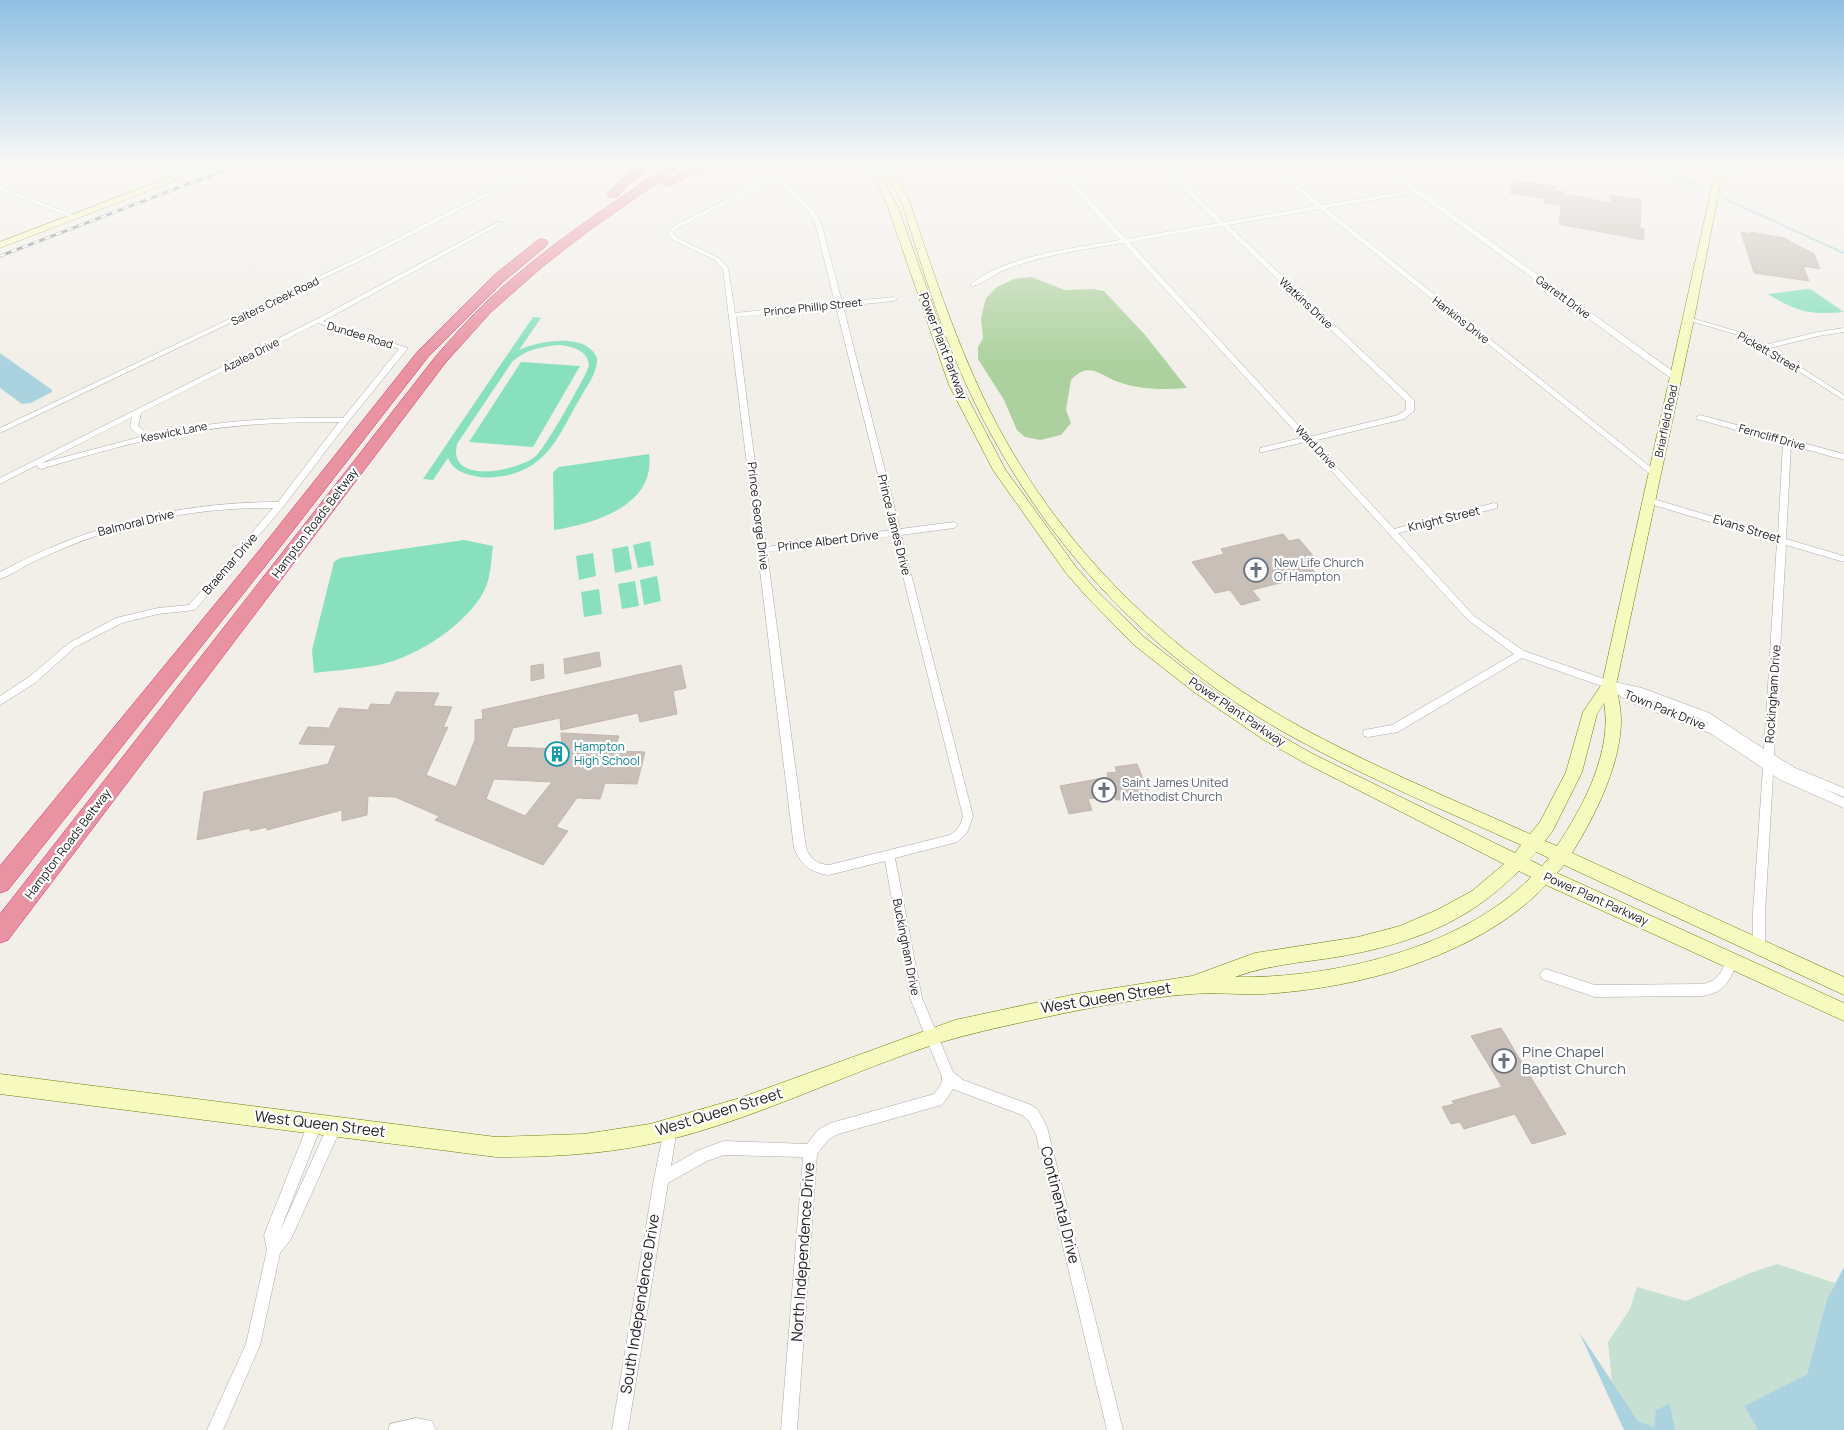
<svg xmlns="http://www.w3.org/2000/svg" width="1844" height="1430" viewBox="0 0 1844 1430" font-family="Manrope,sans-serif">
<rect width="100%" height="100%" fill="#f2efe9"/>
<!-- forest -->
<path fill="#add19e" d="M 1031,277 L 1065,290 L 1092,289 L 1104,291 L 1146,336 L 1187,388 C 1162,390 1137,390 1113,380 C 1104,376 1094,368 1084,371 C 1079,372 1074,377 1071,380 L 1066,410 L 1071,423 L 1061,435 L 1040,440 L 1025,437 L 1017,430 L 1004,400 L 978,359 L 978,347 L 983,338 L 981,318 L 986,298 L 997,287 L 1014,279 Z"/>
<!-- wetland -->
<polygon fill="#c6e0d4" points="1777,1264 1835,1283 1827,1299 1807,1374 1744,1406 1758,1430 1675,1430 1670,1404 1654,1427 1638,1421 1612,1382 1608,1342 1630,1309 1637,1287 1686,1301 1750,1273"/>
<!-- pitch -->
<g fill="#88e0be" fill-rule="evenodd">
<path d="M 1807,289 L 1812,290 L 1844,312 C 1810,315 1797,312 1768,294 Z"/>
<path d="M 533,317 L 541,318 L 519,350 C 539,341 586,332 597,358 C 598,373 586,387 579,400 C 560,433 549,465 509,475 C 498,477 486,479 475,476 C 463,474 452,469 448,458 L 433,480 L 423,479 ZM 560,345 C 573,347 588,350 589,366 C 585,378 545,448 536,456 C 518,471 447,486 457,444 L 512,362 C 525,350 542,346 560,345 Z"/>
<polygon points="521,362 580,366 533,447 469,442"/>
<path d="M 649,454 C 656,506 593,524 554,530 L 553,472 L 559,467 Z"/>
<path d="M 464,540 L 493,546 C 491,560 491,578 484,591 C 467,624 419,655 383,664 C 361,669 337,670 314,673 L 312,650 L 334,562 L 340,558 Z"/>
<polygon points="650,541 654,565 638,568 633,545"/>
<polygon points="628,546 632,569 615,573 612,549"/>
<polygon points="593,553 596,576 579,580 576,556"/>
<polygon points="657,576 661,601 644,605 640,580"/>
<polygon points="635,581 639,606 622,609 618,584"/>
<polygon points="599,589 602,614 584,617 581,592"/>
</g>
<!-- water -->
<g fill="#aad3df">
<polygon points="0,353 52,390 52,392 31,403 22,404 0,388"/>
<polygon points="1844,1267 1844,1430 1758,1430 1744,1406 1807,1374 1827,1299"/>
<polygon points="1579,1332 1638,1421 1654,1427 1656,1410 1670,1404 1675,1430 1624,1430"/>
</g>
<g fill="none" stroke-linecap="round" stroke-linejoin="round">
<!-- stream -->
<g stroke="#aad3df" stroke-width="2">
<polyline points="1655,164 1701,188"/>
<polyline points="1725,199 1844,253"/>
</g>
</g>
<!-- building -->
<g fill="#c7bfb8" stroke="#c4b6ab" fill-rule="evenodd">
<polygon points="1512,181 1555,186 1554,190 1564,192 1564,194 1611,203 1611,195 1641,200 1640,228 1644,229 1644,240 1559,224 1561,206 1544,203 1544,199 1510,193"/>
<polygon points="1741,232 1751,234 1750,232 1784,238 1814,254 1820,269 1803,266 1809,281 1754,273"/>
<polygon points="1283,534 1289,541 1299,539 1320,564 1310,566 1316,574 1252,590 1260,600 1241,605 1230,590 1215,593 1192,562 1224,554 1221,549"/>
<polygon points="599,652 601,666 565,674 564,659"/>
<polygon points="543,664 544,678 531,681 531,666"/>
<path d="M 681,665 L 686,688 L 673,691 L 677,714 L 640,722 L 638,713 L 561,730 L 560,718 L 513,728 L 506,747 L 562,749 L 561,733 L 619,736 L 614,751 L 645,752 L 637,784 L 605,783 L 600,799 L 577,798 L 556,827 L 568,831 L 543,865 L 435,820 L 439,816 L 395,797 L 368,796 L 367,815 L 342,821 L 342,810 L 267,830 L 267,827 L 250,831 L 250,828 L 197,840 L 204,792 L 328,764 L 336,745 L 299,744 L 308,727 L 329,728 L 339,708 L 368,710 L 371,704 L 390,705 L 396,692 L 439,693 L 433,706 L 452,707 L 443,728 L 448,727 L 426,775 L 456,787 L 475,740 L 475,720 L 483,719 L 482,710 ZM 494,779 L 552,782 L 525,816 L 486,799 Z"/>
<polygon points="1137,764 1151,799 1129,803 1127,799 1116,800 1114,795 1088,799 1092,810 1069,814 1060,786 1108,777 1107,773 1117,772 1115,767"/>
<polygon points="1501,1028 1541,1094 1566,1134 1532,1144 1515,1114 1464,1129 1460,1122 1451,1124 1442,1107 1454,1104 1452,1101 1502,1087 1471,1036"/>
</g>
<g fill="none" stroke-linecap="round" stroke-linejoin="round">
<!-- minor casing -->
<g stroke="#a9a9a9" stroke-width="1">
<g id="minor">
<polygon points="542,164 550,164 368,257 0,433 0,428 364,255"/>
<path d="M 757,164 L 764,164 C 783,182 809,199 821,222 L 842,302 L 894,297 L 897,299 L 894,301 L 843,306 L 900,529 L 954,522 L 958,525 L 954,528 L 901,535 L 973,816 L 967,833 L 957,842 L 895,858 L 922,998 L 953,1072 L 963,1080 L 1031,1105 L 1038,1110 L 1047,1127 L 1123,1430 L 1107,1430 L 1036,1134 L 1028,1120 L 1022,1115 L 953,1089 L 943,1104 L 938,1106 L 838,1134 L 828,1140 L 817,1154 L 797,1430 L 781,1430 L 803,1157 L 724,1155 L 707,1161 L 668,1183 L 628,1430 L 612,1430 L 654,1179 L 665,1124 L 670,1122 L 675,1124 L 677,1129 L 671,1166 L 699,1150 L 724,1141 L 807,1144 L 818,1130 L 831,1123 L 934,1094 L 941,1085 L 942,1077 L 910,998 L 885,861 L 829,875 C 811,873 801,865 794,848 L 723,269 L 715,260 L 673,240 L 667,233 L 674,226 L 772,177 ZM 775,180 L 806,208 L 815,222 L 835,303 L 735,313 L 728,268 L 719,258 L 677,238 L 673,233 L 678,228 ZM 836,307 L 892,530 L 766,547 L 736,317 ZM 893,536 L 963,816 C 961,825 958,830 950,835 L 829,865 C 817,864 810,859 806,848 L 767,552 Z"/>
<path d="M 1051,164 L 1058,164 L 1126,239 L 1218,223 L 1156,164 L 1163,164 L 1224,222 L 1316,206 L 1264,164 L 1271,164 L 1322,205 L 1411,190 L 1376,164 L 1383,164 L 1678,375 L 1678,379 L 1672,379 L 1415,193 L 1326,208 L 1658,473 L 1659,475 L 1655,478 L 1320,209 L 1228,225 L 1414,400 L 1414,411 L 1404,419 L 1313,441 L 1394,529 L 1494,503 L 1497,504 L 1497,508 L 1398,533 L 1474,616 L 1524,651 L 1610,681 L 1642,688 L 1709,713 L 1764,749 L 1777,542 L 1647,503 L 1646,501 L 1650,498 L 1778,536 L 1783,443 L 1697,419 L 1696,417 L 1700,415 L 1844,454 L 1844,460 L 1791,445 L 1786,539 L 1844,556 L 1844,562 L 1786,545 L 1774,755 L 1795,768 L 1844,788 L 1844,797 L 1822,788 L 1844,798 L 1844,808 L 1781,780 L 1773,775 L 1765,913 L 1765,948 L 1763,952 L 1759,954 L 1755,952 L 1753,948 L 1753,913 L 1763,768 L 1710,733 L 1634,704 L 1615,693 L 1613,690 L 1522,658 L 1398,732 L 1368,737 L 1364,736 L 1363,733 L 1364,730 L 1392,725 L 1514,654 L 1468,620 L 1305,442 L 1263,452 L 1260,452 L 1260,448 L 1301,438 L 1123,243 C 1082,250 1040,255 1002,271 C 994,275 977,287 971,286 L 971,284 C 1007,255 1075,248 1120,240 ZM 1222,226 L 1406,401 L 1406,410 L 1398,415 L 1309,437 L 1129,242 ZM 1632,693 L 1701,719 L 1710,724 L 1640,698 Z"/>
<polygon points="0,186 76,216 77,217 72,218 0,190"/>
<path d="M 498,222 L 503,223 L 323,321 L 408,348 L 348,422 L 283,507 L 195,610 L 158,614 L 122,623 L 75,647 L 35,683 L 0,705 L 0,696 L 29,677 L 69,643 L 116,618 L 158,608 L 189,605 L 273,508 C 203,507 134,520 69,546 C 55,552 40,558 27,565 C 18,570 9,576 0,579 L 0,572 C 88,525 178,502 278,502 L 339,422 C 276,421 214,426 152,439 C 115,447 78,458 41,469 L 38,468 L 37,465 L 0,484 L 0,478 L 315,320 ZM 318,323 L 399,349 L 343,418 C 277,417 212,421 148,435 L 138,426 L 141,413 ZM 132,417 L 130,427 L 140,437 L 42,463 Z"/>
<polygon points="1687,318 1691,318 1746,334 1765,345 1818,332 1844,328 1844,332 1818,336 1770,348 1844,395 1844,400 1742,336 1687,320"/>
<path d="M 1732,955 L 1736,957 L 1738,961 C 1729,981 1726,992 1702,996 L 1595,997 L 1542,979 L 1540,975 L 1542,971 L 1546,969 L 1595,985 L 1702,984 C 1718,982 1722,971 1728,957 Z"/>
<polygon points="315,1117 320,1119 322,1124 280,1231 330,1121 335,1119 340,1121 342,1126 291,1239 280,1253 260,1345 223,1430 207,1430 246,1344 267,1250 264,1235 310,1119"/>
<polygon points="416,1418 432,1421 436,1430 388,1430 390,1424"/>
</g>
</g>
<!-- secondary casing -->
<g stroke="#707d05" stroke-width="1">
<g id="secondary">
<polygon points="205,164 218,164 0,248 0,242"/>
<path d="M 863,164 L 872,164 L 886,185 L 898,207 L 961,385 L 1005,469 L 1076,567 L 1096,590 L 1144,637 L 1204,684 L 1274,732 L 1313,754 L 1515,853 L 1521,845 C 1453,814 1383,785 1317,750 C 1166,673 1048,554 974,401 C 943,338 923,270 902,203 L 891,181 L 878,164 L 887,164 L 899,181 L 910,203 C 932,269 954,336 984,399 C 1056,549 1179,666 1327,741 C 1393,775 1463,804 1530,834 L 1540,822 L 1566,772 L 1583,712 L 1602,684 L 1712,186 C 1720,174 1725,164 1740,164 L 1730,173 L 1720,186 L 1716,206 L 1694,319 L 1616,685 C 1618,696 1621,708 1621,720 C 1621,764 1595,816 1572,853 L 1844,977 L 1844,995 L 1564,865 L 1557,873 L 1844,1003 L 1844,1021 L 1546,885 C 1509,924 1461,948 1410,966 C 1364,982 1312,991 1264,994 C 1240,995 1216,992 1192,994 C 1135,998 1078,1010 1023,1022 C 996,1028 969,1034 942,1042 C 851,1071 765,1115 672,1139 C 614,1154 555,1157 496,1157 L 0,1094 L 0,1074 L 496,1137 L 584,1134 L 650,1124 L 740,1098 L 955,1020 L 1076,994 L 1192,976 L 1255,953 L 1358,937 L 1400,926 L 1437,910 L 1472,891 L 1504,864 L 1303,762 L 1264,740 L 1194,692 L 1134,645 L 1086,596 L 1066,573 L 993,470 L 949,385 L 888,207 L 878,185 ZM 1604,703 C 1613,751 1583,807 1557,846 L 1545,841 L 1552,832 L 1582,772 L 1597,714 ZM 1536,852 L 1549,858 L 1542,866 L 1530,860 ZM 1519,871 L 1531,877 C 1463,948 1331,979 1235,977 C 1275,962 1318,962 1358,953 C 1402,944 1448,928 1484,901 C 1497,892 1508,881 1519,871 Z"/>
</g>
</g>
<!-- motorway casing -->
<g stroke="#dc2a67" stroke-width="1">
<g id="motorway">
<path d="M 642,164 L 655,164 L 629,184 L 617,197 L 609,197 L 607,194 C 617,182 629,173 642,164 Z"/>
<path d="M 671,164 L 684,164 L 587,232 L 542,267 L 491,312 L 446,362 L 8,940 L 0,943 L 0,914 L 436,356 C 453,337 469,318 488,300 C 544,248 607,206 671,164 Z"/>
<polygon points="698,164 713,164 671,185 663,185 661,183"/>
<polygon points="542,239 546,240 548,243 546,246 503,282 428,357 270,560 8,890 0,893 0,866 258,552 418,351 493,276 538,240"/>
</g>
</g>
<!-- minor -->
<use href="#minor" fill="#fff" fill-rule="evenodd"/>
<!-- secondary -->
<use href="#secondary" fill="#f7fabf" fill-rule="evenodd"/>
<!-- motorway -->
<use href="#motorway" fill="#e892a2" fill-rule="evenodd"/>
<!-- rail casing -->
<g stroke="#707070" stroke-width="3">
<polyline id="rail" points="0,256 240,164"/>
</g>
<!-- rail -->
<use href="#rail" stroke="#fff" stroke-width="2" stroke-dasharray="6" stroke-linecap="butt"/>
</g>
<!-- sky -->
<linearGradient id="sky" x2="0" y2="1"><stop stop-color="#8fc0e4"/><stop offset="0.45" stop-color="#f9f8f5"/><stop offset="1" stop-color="#f9f8f5" stop-opacity="0"/></linearGradient>
<rect width="1844" height="365" fill="url(#sky)"/>
<!-- icons -->
<defs>
<g id="church-ring" transform="scale(1.25)"><circle r="9.5" fill="#fff" stroke="#6b7280" stroke-width="1.5"/><path d="M-1.2-6h2.4v3.5h3.3v2.4h-3.3V6h-2.4V-.1h-3.3v-2.4h3.3Z" fill="#6b7280"/></g>
<g id="building-ring" transform="scale(1.25)"><circle r="9.5" fill="#fff" stroke="#0f9aa8" stroke-width="1.5"/><path d="M-4-6H4V6H1V3H-1V6H-4ZM-2.5-4.3h1.7v1.8h-1.7ZM.8-4.3h1.7v1.8H.8ZM-2.5-1h1.7V.8h-1.7ZM.8-1h1.7V.8H.8Z" fill="#0f9aa8"/></g>
</defs>
<g fill-rule="evenodd">
<use href="#church-ring" x="1256" y="570"/>
<use href="#building-ring" x="557" y="754"/>
<use href="#church-ring" x="1104" y="790"/>
<use href="#church-ring" x="1504" y="1061"/>
</g>
<g text-anchor="middle" stroke-width="4.5" stroke-linejoin="round" paint-order="stroke">
<!-- far-street labels -->
<g font-size="11" fill="#222" stroke="#fff">
<text transform="translate(1563 297) rotate(36)" y="4">Garrett Drive</text>
<text transform="translate(275 301) rotate(-26)" y="4">Salters Creek Road</text>
<text transform="translate(1306 303) rotate(43)" y="4">Watkins Drive</text>
<text transform="translate(813 307) rotate(-6)" y="4">Prince Phillip Street</text>
<text transform="translate(1461 320) rotate(38)" y="4">Hankins Drive</text>
<text transform="translate(360 335) rotate(17)" y="4">Dundee Road</text>
<text transform="translate(1769 352) rotate(30)" y="4">Pickett Street</text>
<text transform="translate(251 355) rotate(-27)" y="4">Azalea Drive</text>
<text transform="translate(1666 421) rotate(-78)" y="4">Briarfield Road</text>
<text transform="translate(174 432) rotate(-11)" y="4">Keswick Lane</text>
<text transform="translate(1772 437) rotate(16)" y="4">Ferncliff Drive</text>
<text transform="translate(1316 447) rotate(47)" y="4">Ward Drive</text>
</g>
<!-- street labels -->
<g font-size="12" fill="#222" stroke="#fff">
<text transform="translate(943 346) rotate(69)" y="4">Power Plant Parkway</text>
<text transform="translate(758 516) rotate(83)" y="4">Prince George Drive</text>
<text transform="translate(1444 519) rotate(-14)" y="4">Knight Street</text>
<text transform="translate(136 523) rotate(-14)" y="4">Balmoral Drive</text>
<text transform="translate(315 523) rotate(-53)" y="4">Hampton Roads Beltway</text>
<text transform="translate(894 525) rotate(76)" y="4">Prince James Drive</text>
<text transform="translate(1747 529) rotate(17)" y="4">Evans Street</text>
<text transform="translate(828 541) rotate(-7)" y="4">Prince Albert Drive</text>
<text transform="translate(230 564) rotate(-49)" y="4">Braemar Drive</text>
<text transform="translate(1773 694) rotate(-86)" y="4">Rockingham Drive</text>
<text transform="translate(1665 710) rotate(22)" y="4">Town Park Drive</text>
<text transform="translate(1237 712) rotate(34)" y="4">Power Plant Parkway</text>
<text transform="translate(68 844) rotate(-53)" y="4">Hampton Roads Beltway</text>
<text transform="translate(1596 899) rotate(24)" y="4">Power Plant Parkway</text>
<text transform="translate(906 947) rotate(79)" y="4">Buckingham Drive</text>
</g>
<!-- worship labels -->
<g font-size="12" fill="#5b616d" stroke="#fff" text-anchor="start">
<text x="1274" y="567">New Life Church<tspan x="1274" dy="14">Of Hampton</tspan></text>
<text x="1122" y="787">Saint James United<tspan x="1122" dy="14">Methodist Church</tspan></text>
</g>
<!-- culture labels -->
<g font-size="12" fill="#0d838f" stroke="#fff" text-anchor="start">
<text x="574" y="751">Hampton<tspan x="574" dy="14">High School</tspan></text>
</g>
<!-- near-street labels -->
<g font-size="15" fill="#222" stroke="#fff">
<text transform="translate(1106 998) rotate(-9)" y="5">West Queen Street</text>
<text transform="translate(719 1112) rotate(-17)" y="5">West Queen Street</text>
<text transform="translate(320 1124) rotate(7)" y="5">West Queen Street</text>
<text transform="translate(1060 1205) rotate(76)" y="5">Continental Drive</text>
<text transform="translate(803 1252) rotate(-86)" y="5">North Independence Drive</text>
<text transform="translate(640 1304) rotate(-81)" y="5">South Independence Drive</text>
</g>
<!-- near-worship labels -->
<g font-size="15" fill="#5b616d" stroke="#fff" text-anchor="start">
<text x="1522" y="1057">Pine Chapel<tspan x="1522" dy="17">Baptist Church</tspan></text>
</g>
</g>
</svg>
